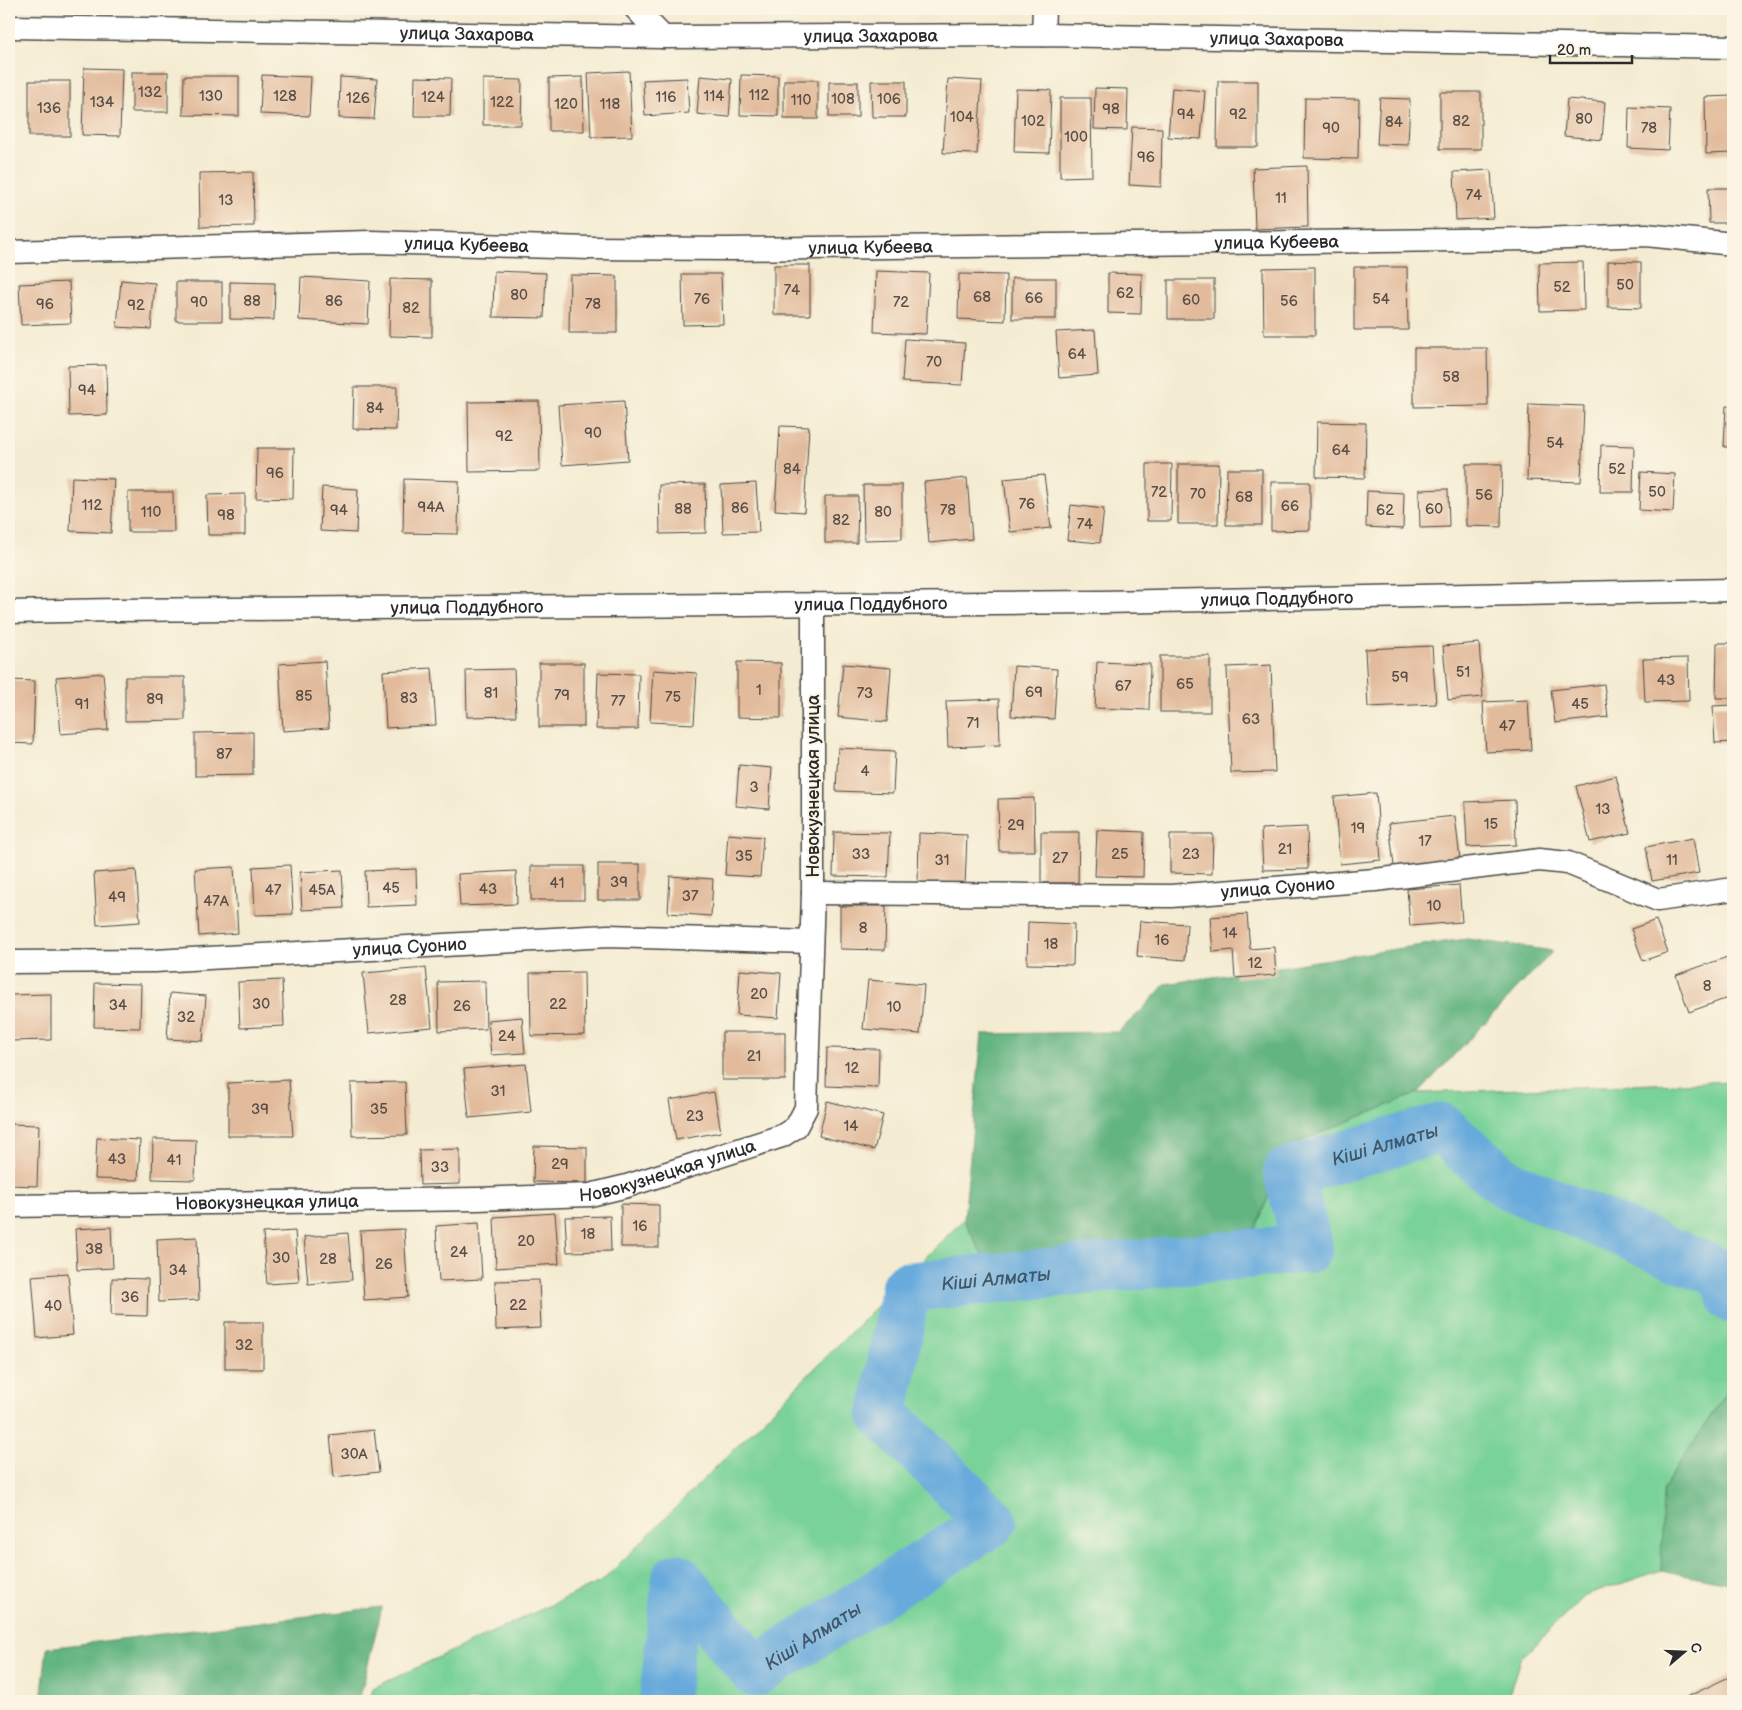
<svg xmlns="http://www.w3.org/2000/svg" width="1742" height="1710" viewBox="0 0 1742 1710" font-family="'Balsamiq Sans',sans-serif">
<rect width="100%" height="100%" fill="#fcf5e5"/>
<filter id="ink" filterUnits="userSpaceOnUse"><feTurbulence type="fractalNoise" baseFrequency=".02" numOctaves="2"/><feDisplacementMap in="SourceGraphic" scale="10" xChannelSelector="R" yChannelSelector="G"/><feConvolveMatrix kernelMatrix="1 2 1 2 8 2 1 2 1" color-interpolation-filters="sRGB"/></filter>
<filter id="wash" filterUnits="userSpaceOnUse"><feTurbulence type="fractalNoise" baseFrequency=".0096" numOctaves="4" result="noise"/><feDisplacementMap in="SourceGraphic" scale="20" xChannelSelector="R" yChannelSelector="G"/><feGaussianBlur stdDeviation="1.12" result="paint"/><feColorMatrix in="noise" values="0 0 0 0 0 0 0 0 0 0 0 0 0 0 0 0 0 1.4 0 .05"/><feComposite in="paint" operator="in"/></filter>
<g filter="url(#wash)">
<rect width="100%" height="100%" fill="#f4ecd2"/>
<!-- green -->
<polygon fill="#79d298" stroke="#527e62" points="1733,1081 1733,1382 1663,1489 1664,1516 1661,1570 1585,1596 1520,1659 1507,1701 370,1701 373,1688 602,1581 964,1219 993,1276 1106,1249 1256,1228 1288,1146 1418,1093"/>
<!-- forest -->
<g fill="#62b480" stroke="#467056">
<path d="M 1467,939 L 1553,951 L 1418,1093 L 1288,1146 L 1256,1228 L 1106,1249 L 993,1276 L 964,1219 L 982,1034 L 1118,1032 L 1142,1010 L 1165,984 C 1266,970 1366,952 1467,939 Z"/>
<polygon points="1733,1382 1733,1584 1661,1570 1663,1489"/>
<polygon points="382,1607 359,1701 41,1701 47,1648"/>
</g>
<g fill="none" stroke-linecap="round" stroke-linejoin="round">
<!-- river -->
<path stroke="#68aadc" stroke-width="50" id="s1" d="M 664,1701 L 677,1578 L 755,1672 L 992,1522 L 883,1414 L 906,1287 L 1308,1248 L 1288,1172 L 1441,1128 L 1507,1184 L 1722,1274 L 1733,1299"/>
</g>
<g id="blocks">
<!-- building -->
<g fill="#e2bb9c">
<polygon points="84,68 122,69 120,136 82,135"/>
<polygon points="629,71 632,136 591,137 588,73"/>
<rect x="132" y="72" width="36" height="40"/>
<polygon points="262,75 311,77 309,116 260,114"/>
<polygon points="741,75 778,76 778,116 740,115"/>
<polygon points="184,76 239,76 239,116 183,115"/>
<polygon points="700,76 732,79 729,117 697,114"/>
<polygon points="340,77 377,79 374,119 339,118"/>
<polygon points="415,77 451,78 450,116 414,116"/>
<polygon points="583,77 584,131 549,131 549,78"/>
<polygon points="687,78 689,113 645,116 643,80"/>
<polygon points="483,79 522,80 521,125 483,125"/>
<polygon points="948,79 982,81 977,154 943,153"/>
<rect x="784" y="80" width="34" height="39"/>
<rect x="29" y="81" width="41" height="55"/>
<polygon points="871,81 906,81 906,117 872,117"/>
<polygon points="1218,81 1258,81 1258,147 1217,147"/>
<rect x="829" y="82" width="29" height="35"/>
<polygon points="1095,88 1128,89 1127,130 1094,129"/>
<polygon points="1172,88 1205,91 1201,139 1168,137"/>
<polygon points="1016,89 1051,90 1049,153 1014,152"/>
<rect x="1440" y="92" width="41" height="57"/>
<polygon points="1733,96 1733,153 1706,154 1705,97"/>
<polygon points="1060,98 1091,98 1092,176 1060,177"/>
<polygon points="1305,98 1359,99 1358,159 1304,158"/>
<polygon points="1380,98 1410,99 1408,145 1377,144"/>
<polygon points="1567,99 1605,102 1602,140 1564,136"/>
<polygon points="1629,107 1670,109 1668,150 1628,148"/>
<polygon points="1132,127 1162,128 1161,187 1129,185"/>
<polygon points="1307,166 1308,227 1255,229 1253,168"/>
<polygon points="1491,170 1494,218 1456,220 1454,172"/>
<polygon points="253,172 254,226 200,227 199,173"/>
<polygon points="1708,188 1733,188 1733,223 1709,223"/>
<polygon points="1608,261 1641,262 1641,308 1608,307"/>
<polygon points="1583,262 1584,310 1540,311 1539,263"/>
<rect x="774" y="265" width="36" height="50"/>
<polygon points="1315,267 1315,335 1264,335 1263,268"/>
<polygon points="1354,267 1407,267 1408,330 1354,330"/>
<polygon points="494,271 546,273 544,318 493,317"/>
<polygon points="876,271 929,273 926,334 874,332"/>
<polygon points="1108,273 1142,274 1141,314 1108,313"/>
<polygon points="682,274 721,274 723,324 683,325"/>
<polygon points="959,274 1006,275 1005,321 958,319"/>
<polygon points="570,275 617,276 617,333 569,333"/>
<polygon points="301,277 370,281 368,324 299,320"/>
<rect x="1012" y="278" width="44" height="41"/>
<polygon points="390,279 432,280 432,337 389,336"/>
<polygon points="121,280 155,283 151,329 117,327"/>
<rect x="1168" y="280" width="46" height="39"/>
<polygon points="69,282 71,323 21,325 19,284"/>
<rect x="176" y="282" width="46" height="39"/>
<polygon points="230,282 275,283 274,320 230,319"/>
<polygon points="1095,330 1098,375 1059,378 1056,332"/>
<polygon points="905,339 965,343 962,385 902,382"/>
<polygon points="1414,348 1487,348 1488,406 1414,407"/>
<polygon points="106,365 107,415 69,416 68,366"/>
<polygon points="354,387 397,387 396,430 353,429"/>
<polygon points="539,401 540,471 469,472 468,402"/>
<polygon points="624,401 628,460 562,465 558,405"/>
<polygon points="1529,404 1584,406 1581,482 1527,480"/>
<polygon points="1726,406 1733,406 1733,447 1724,447"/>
<polygon points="1317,422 1366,423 1365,478 1316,477"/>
<polygon points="780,426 809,427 804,512 775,510"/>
<polygon points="1601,445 1634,446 1633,492 1600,492"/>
<polygon points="257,448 294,448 293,499 256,498"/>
<polygon points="1147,464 1172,464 1171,521 1147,521"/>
<polygon points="1178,464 1219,464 1218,524 1178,524"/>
<polygon points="1466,464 1502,464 1501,527 1466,526"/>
<polygon points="1227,469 1262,469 1262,525 1226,525"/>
<polygon points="1641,472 1675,474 1673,512 1639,510"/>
<polygon points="1044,475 1051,528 1010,532 1004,479"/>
<polygon points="72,477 114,479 111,533 70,531"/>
<polygon points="967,478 972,539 929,543 924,482"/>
<polygon points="404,479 459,481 458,534 403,533"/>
<polygon points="1271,482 1310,482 1310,530 1271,531"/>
<polygon points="756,483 759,532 723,533 721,485"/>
<polygon points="705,484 706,533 660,534 659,485"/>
<polygon points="863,485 902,485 902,539 864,540"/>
<polygon points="322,487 358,489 356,533 320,531"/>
<polygon points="1448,489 1449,527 1420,528 1419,490"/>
<polygon points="1367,491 1404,493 1403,529 1366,527"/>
<polygon points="128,492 173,492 174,532 128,532"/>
<polygon points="245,494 245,535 208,535 207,495"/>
<polygon points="825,496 858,496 857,543 825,543"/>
<polygon points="1071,505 1104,509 1100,543 1067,540"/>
<polygon points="1479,643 1483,697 1448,700 1443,646"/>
<polygon points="1717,643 1733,643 1733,698 1716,698"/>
<polygon points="1432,646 1436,704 1368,707 1365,649"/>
<rect x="1160" y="656" width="50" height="56"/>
<polygon points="1688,658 1689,701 1645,702 1643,659"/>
<polygon points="325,661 329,728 283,731 279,664"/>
<polygon points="737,662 781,663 781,718 737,717"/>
<polygon points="1097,662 1150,664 1149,710 1095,708"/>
<rect x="539" y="663" width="45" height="64"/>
<polygon points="843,664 891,668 887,722 838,717"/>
<polygon points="1271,665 1275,772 1231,773 1227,667"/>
<polygon points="1014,666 1057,669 1054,719 1011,716"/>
<polygon points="432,668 436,725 386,728 383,671"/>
<polygon points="514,669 516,716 467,717 466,670"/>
<polygon points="653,670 697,673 694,724 650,722"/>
<polygon points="103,673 108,730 61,734 56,677"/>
<polygon points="598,673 639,674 638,729 596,729"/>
<polygon points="125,677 185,677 185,720 125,721"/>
<polygon points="9,680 35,681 33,744 9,743"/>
<polygon points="1604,684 1608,717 1555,723 1551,690"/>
<polygon points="999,699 1000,745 948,747 946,701"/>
<polygon points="1528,700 1531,750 1486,752 1483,702"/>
<polygon points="1733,705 1733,742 1715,743 1713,706"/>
<polygon points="253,732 253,775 195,776 195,733"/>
<polygon points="838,748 895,751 893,793 836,791"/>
<polygon points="739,765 772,768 769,809 736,806"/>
<polygon points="1616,776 1630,833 1590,842 1576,786"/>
<polygon points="1376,793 1381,860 1340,864 1334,797"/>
<polygon points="1034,798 1035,851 999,851 998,799"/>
<polygon points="1515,800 1516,845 1467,847 1465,802"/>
<polygon points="1455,816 1460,859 1394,866 1389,823"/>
<polygon points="1307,827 1308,869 1263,870 1261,829"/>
<polygon points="1097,830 1144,832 1143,877 1095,876"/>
<polygon points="834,832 890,833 888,877 833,876"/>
<polygon points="1041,832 1079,832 1078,883 1041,883"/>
<polygon points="919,833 967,835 965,886 918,884"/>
<polygon points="728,834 763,837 760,877 725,875"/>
<polygon points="1170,834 1213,834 1212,874 1170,873"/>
<polygon points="1693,838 1699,873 1652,881 1646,847"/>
<rect x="598" y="864" width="42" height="36"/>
<polygon points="290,865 293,914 255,915 253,867"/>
<rect x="531" y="866" width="53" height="34"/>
<polygon points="234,867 238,933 199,936 195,869"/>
<polygon points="416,869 417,905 366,907 365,871"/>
<polygon points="136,870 140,922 97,925 94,873"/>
<polygon points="342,870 344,908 302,910 300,872"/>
<polygon points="516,871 517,904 460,906 458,874"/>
<polygon points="670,876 713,879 711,916 668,913"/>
<polygon points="1459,885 1462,922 1410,926 1407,889"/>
<polygon points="840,906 886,906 885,950 840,949"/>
<polygon points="1247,914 1250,949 1274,947 1276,975 1235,978 1233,950 1213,952 1210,917"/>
<polygon points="1656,920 1668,952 1643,961 1631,929"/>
<polygon points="1140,921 1187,924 1185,960 1137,956"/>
<polygon points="1028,922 1074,924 1073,965 1027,964"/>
<polygon points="1733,955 1733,996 1689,1012 1676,975"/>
<polygon points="426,968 432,1027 369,1033 363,973"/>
<polygon points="740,970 781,973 778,1018 737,1015"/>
<polygon points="584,972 585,1035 531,1036 530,973"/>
<polygon points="282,980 284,1026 240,1028 238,982"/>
<polygon points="868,980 924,985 920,1034 863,1029"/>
<polygon points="485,981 486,1029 439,1031 438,982"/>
<polygon points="95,983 141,984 140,1028 94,1027"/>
<polygon points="170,993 206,996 203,1041 167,1039"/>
<polygon points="51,994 51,1040 9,1041 9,995"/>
<polygon points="522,1017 525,1053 491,1055 488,1020"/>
<rect x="722" y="1032" width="63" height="48"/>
<polygon points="827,1048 879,1049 878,1088 826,1086"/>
<polygon points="526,1064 531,1112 469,1118 464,1069"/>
<polygon points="289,1080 293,1136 228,1136 228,1083"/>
<polygon points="405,1082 407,1135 352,1136 351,1083"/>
<polygon points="714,1092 721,1132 676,1140 669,1100"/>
<polygon points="827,1101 883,1115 874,1150 819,1136"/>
<polygon points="9,1124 39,1125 37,1186 9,1185"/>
<polygon points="97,1138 140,1140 138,1180 95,1179"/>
<polygon points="153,1139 196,1140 195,1180 152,1179"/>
<polygon points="534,1146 587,1147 587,1183 533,1182"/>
<polygon points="460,1149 460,1184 420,1185 419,1150"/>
<polygon points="621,1204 659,1205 659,1247 621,1247"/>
<polygon points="555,1213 559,1264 496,1268 494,1217"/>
<polygon points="610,1216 611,1251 567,1252 565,1217"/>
<polygon points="479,1223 482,1279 439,1281 436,1226"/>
<polygon points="111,1227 113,1268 77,1270 75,1229"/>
<polygon points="404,1229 408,1297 364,1300 360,1231"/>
<polygon points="295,1231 299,1282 267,1284 263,1233"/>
<polygon points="348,1233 352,1280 308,1284 304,1237"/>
<polygon points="197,1237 199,1300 159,1302 157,1239"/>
<polygon points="68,1273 73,1335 37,1338 32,1276"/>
<polygon points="112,1278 148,1279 147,1316 111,1315"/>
<polygon points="539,1280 541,1328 496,1330 495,1281"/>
<rect x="225" y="1322" width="38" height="47"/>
<polygon points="374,1430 379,1472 334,1477 330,1435"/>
<polygon points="1733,1675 1733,1701 1689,1701 1687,1697"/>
</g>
</g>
</g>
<g filter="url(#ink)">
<use href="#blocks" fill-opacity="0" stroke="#494844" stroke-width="1"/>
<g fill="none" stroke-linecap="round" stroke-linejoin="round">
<!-- street casing -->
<g stroke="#494844" stroke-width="25">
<g id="street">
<polyline points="636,9 663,37"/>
<path id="s2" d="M 9,27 L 663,37 L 1043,35 L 1733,47"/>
<polyline points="1043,35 1044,9"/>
<path id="s3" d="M 9,252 L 370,242 L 590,248 L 729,249 L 1541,239 L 1646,235 L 1733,244"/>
<path id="s4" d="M 9,612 L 117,610 L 1101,602 L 1733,590"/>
<path id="s5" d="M 813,893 L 1171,896 L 1375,880 L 1539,860 L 1568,863 L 1658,900 L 1733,889"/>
<path id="s6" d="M 9,962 L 155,961 L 608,936 L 811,942"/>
<path id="s7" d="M 9,1206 L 477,1199 L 590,1195 L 627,1186 L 782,1136 L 796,1127 L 806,1108 L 813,893 L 813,604"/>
</g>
</g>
<!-- street -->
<use href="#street" stroke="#fff" stroke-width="22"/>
</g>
</g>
<g text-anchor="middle" stroke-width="4" stroke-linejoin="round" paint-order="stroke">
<!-- number labels -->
<g font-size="15" fill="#594f47">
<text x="150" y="97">132</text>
<text x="759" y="100">112</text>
<text x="211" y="101">130</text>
<text x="285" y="101">128</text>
<text x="714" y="101">114</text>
<text x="433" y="102">124</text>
<text x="666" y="102">116</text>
<text x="358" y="103">126</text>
<text x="843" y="104">108</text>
<text x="889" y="104">106</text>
<text x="801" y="105">110</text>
<text x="102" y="107">134</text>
<text x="502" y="107">122</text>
<text x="566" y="109">120</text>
<text x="610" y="109">118</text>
<text x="49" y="113">136</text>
<text x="1111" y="114">98</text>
<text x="1186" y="119">94</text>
<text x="1238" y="119">92</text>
<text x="962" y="122">104</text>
<text x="1584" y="124">80</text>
<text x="1033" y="126">102</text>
<text x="1461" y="126">82</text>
<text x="1394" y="127">84</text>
<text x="1331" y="133">90</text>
<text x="1649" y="133">78</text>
<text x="1076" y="142">100</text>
<text x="1146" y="162">96</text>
<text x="1474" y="200">74</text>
<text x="1281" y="203">11</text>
<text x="226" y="205">13</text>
<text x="1625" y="290">50</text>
<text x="1562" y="292">52</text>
<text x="792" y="295">74</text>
<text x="1125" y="298">62</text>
<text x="519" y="300">80</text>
<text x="982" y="302">68</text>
<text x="1034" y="303">66</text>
<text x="702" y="304">76</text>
<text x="1381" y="304">54</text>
<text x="1191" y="305">60</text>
<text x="252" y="306">88</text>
<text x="334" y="306">86</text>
<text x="1289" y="306">56</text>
<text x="199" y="307">90</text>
<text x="901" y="307">72</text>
<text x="45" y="309">96</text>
<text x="593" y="309">78</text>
<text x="136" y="310">92</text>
<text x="411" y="313">82</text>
<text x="1077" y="359">64</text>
<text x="934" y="367">70</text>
<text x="1451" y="382">58</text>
<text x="87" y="395">94</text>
<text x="375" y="413">84</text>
<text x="593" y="438">90</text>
<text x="504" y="441">92</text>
<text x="1555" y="448">54</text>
<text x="1341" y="455">64</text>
<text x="792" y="474">84</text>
<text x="1617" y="474">52</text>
<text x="275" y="478">96</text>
<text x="1159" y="497">72</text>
<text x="1657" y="497">50</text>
<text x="1198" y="499">70</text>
<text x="1484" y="500">56</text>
<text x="1244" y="502">68</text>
<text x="1027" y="509">76</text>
<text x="92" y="510">112</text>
<text x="1290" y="511">66</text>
<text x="431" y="512">94А</text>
<text x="740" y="513">86</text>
<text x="683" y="514">88</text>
<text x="1434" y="514">60</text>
<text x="339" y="515">94</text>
<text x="948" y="515">78</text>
<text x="1385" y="515">62</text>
<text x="151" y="517">110</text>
<text x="883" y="517">80</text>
<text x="226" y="520">98</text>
<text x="841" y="525">82</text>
<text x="1085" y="529">74</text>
<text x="1463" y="677">51</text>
<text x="1400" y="682">59</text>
<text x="1666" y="685">43</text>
<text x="1185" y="689">65</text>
<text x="1123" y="691">67</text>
<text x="759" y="695">1</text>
<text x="1034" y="697">69</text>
<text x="491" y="698">81</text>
<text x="865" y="698">73</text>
<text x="562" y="700">79</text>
<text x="304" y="701">85</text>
<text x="673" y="702">75</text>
<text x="409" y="703">83</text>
<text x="155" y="704">89</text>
<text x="618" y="706">77</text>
<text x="82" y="709">91</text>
<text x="1580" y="709">45</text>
<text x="1251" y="724">63</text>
<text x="973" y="728">71</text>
<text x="1507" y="731">47</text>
<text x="224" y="759">87</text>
<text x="865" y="776">4</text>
<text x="754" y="792">3</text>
<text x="1603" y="814">13</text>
<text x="1491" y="829">15</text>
<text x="1016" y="830">29</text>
<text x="1358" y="833">19</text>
<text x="1425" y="846">17</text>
<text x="1285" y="854">21</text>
<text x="861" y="859">33</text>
<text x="1120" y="859">25</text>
<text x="1191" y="859">23</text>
<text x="744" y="861">35</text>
<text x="1060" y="863">27</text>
<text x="942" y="865">31</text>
<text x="1672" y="865">11</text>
<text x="619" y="887">39</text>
<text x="557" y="888">41</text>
<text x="391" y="893">45</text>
<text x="488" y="894">43</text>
<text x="273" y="895">47</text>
<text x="322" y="895">45А</text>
<text x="690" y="901">37</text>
<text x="117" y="902">49</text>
<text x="216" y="906">47А</text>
<text x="1434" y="911">10</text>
<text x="863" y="933">8</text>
<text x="1230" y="938">14</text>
<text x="1162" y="945">16</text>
<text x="1051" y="949">18</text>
<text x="1255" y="968">12</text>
<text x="1707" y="991">8</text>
<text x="759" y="999">20</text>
<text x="398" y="1005">28</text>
<text x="261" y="1009">30</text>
<text x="558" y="1009">22</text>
<text x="118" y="1010">34</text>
<text x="462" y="1011">26</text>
<text x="894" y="1012">10</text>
<text x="186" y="1022">32</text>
<text x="507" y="1041">24</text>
<text x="754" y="1061">21</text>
<text x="852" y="1073">12</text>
<text x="498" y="1096">31</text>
<text x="260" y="1114">39</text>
<text x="379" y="1114">35</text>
<text x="695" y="1121">23</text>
<text x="851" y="1131">14</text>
<text x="117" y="1164">43</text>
<text x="174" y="1165">41</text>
<text x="560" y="1169">29</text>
<text x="440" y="1172">33</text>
<text x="640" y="1231">16</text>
<text x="588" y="1239">18</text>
<text x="526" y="1246">20</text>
<text x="94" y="1254">38</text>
<text x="459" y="1257">24</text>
<text x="281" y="1263">30</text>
<text x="328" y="1264">28</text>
<text x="384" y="1269">26</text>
<text x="178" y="1275">34</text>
<text x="130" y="1302">36</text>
<text x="518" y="1310">22</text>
<text x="53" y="1311">40</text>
<text x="244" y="1350">32</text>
<text x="354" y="1459">30А</text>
</g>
<!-- street labels -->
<g font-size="18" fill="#2b2b2b" stroke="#fcf5e5">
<text dy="6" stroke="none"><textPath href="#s2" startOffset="458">улица Захарова</textPath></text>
<text dy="6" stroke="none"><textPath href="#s2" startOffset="862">улица Захарова</textPath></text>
<text dy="6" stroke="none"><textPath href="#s2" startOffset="1268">улица Захарова</textPath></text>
<text dy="6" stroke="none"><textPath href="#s3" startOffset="1268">улица Кубеева</textPath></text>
<text dy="6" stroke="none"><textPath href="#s3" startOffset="458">улица Кубеева</textPath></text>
<text dy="6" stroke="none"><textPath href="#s3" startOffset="862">улица Кубеева</textPath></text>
<text dy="6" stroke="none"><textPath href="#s4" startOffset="1268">улица Поддубного</textPath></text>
<text dy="6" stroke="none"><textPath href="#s4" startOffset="862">улица Поддубного</textPath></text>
<text dy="6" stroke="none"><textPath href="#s4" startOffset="458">улица Поддубного</textPath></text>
<text transform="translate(813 786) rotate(-90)" y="6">Новокузнецкая улица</text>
<text dy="6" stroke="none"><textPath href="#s5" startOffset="465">улица Суонио</textPath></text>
<text dy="6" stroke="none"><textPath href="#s6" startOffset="401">улица Суонио</textPath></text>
<text dy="6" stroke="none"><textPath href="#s7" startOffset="662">Новокузнецкая улица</textPath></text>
<text dy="6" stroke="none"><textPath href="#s7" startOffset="258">Новокузнецкая улица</textPath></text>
</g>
<!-- water labels -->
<g font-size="19" font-style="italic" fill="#405769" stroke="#fcf5e5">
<text dy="7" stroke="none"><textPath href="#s1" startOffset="1392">Кіші Алматы</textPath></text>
<text dy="7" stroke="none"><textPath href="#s1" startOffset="899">Кіші Алматы</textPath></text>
<text dy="7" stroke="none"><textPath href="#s1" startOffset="314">Кіші Алматы</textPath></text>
</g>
</g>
<!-- margin -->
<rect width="1742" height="1710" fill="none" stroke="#fcf5e5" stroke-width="30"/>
<!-- north arrow -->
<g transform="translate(1684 1652) rotate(71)" stroke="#fcf5e5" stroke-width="4" paint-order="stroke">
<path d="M0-4L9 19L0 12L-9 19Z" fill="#2b2b2b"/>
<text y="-8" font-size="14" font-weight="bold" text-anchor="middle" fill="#2b2b2b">С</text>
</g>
<!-- scale -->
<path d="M1550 55v8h82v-8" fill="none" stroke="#2b2b2b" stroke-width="2.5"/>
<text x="1557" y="55" font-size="15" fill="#2b2b2b" stroke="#fcf5e5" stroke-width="4" paint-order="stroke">20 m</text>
</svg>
